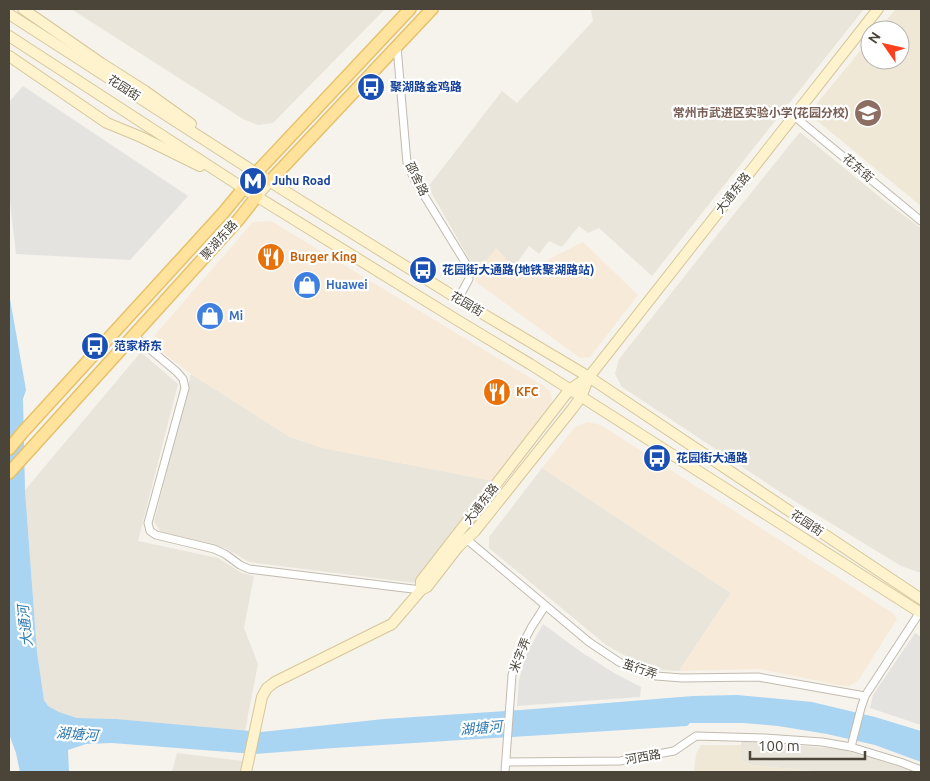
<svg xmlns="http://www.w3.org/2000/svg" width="930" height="781" viewBox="0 0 930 781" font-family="Ubuntu,'Noto Sans SC',sans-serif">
<rect width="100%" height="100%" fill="#f6f3ec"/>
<!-- residential -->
<g fill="#eae5da">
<polygon points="71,9 385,9 273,123 258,125 243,119"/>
<polygon points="591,9 864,9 652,276 599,228 588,233 579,226 562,247 549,241 539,254 529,246 514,267 487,260 472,264 428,187 502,91 517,103 593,21"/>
<polygon points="800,132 886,202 921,228 921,573 901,566 783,494 622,387 615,374 619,359 714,239"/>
<polygon points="141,352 178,384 138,541 218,558 242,573 254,576 244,628 258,664 245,731 116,719 77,718 59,712 48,706 44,700 37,652 25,490"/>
<polygon points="191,374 290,437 323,448 494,481 415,583 249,562 225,548 161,532 154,522"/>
<polygon points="542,468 731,593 679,671 663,670 638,663 606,645 489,548 489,537"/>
<polygon points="741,741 842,749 916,772 822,772 753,765 741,760"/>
<polygon points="177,753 243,761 240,772 172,772"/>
</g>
<!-- commercial -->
<g fill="#f7ead8">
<polygon points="271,221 544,386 550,391 552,398 551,406 494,481 323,448 290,437 191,374 154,346 154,336 253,222"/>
<polygon points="583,242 638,295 590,357 580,358 476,282 472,264 487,260 496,248 514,267 537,265"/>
<polygon points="587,422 601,425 894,614 897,619 858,681 849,686 838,685 760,669 679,671 731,593 542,468 575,427"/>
</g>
<!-- education -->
<g fill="#efe8d6">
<polygon points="896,9 921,9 921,206 815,119 814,107 870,39 870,60 900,60 900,30 878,30"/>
<polygon points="701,745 741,745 741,760 753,765 822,772 694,772 696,754"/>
</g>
<!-- parking -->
<g fill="#e5e3e0">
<polygon points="23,86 188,196 130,260 16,254 9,193 9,102"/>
<polygon points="543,624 581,652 614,673 641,687 640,697 517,706 519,680 525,657"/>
<polygon points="915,633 921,637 921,725 870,708 873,695"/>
</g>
<!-- water -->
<polygon fill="#a9d4f2" points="9,293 26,390 23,399 25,490 37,652 44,700 48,706 59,712 77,718 116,719 261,732 384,719 521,710 693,696 737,695 812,702 875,717 921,731 921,762 875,745 827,734 778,726 744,723 690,723 687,726 334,748 255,754 112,743 86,744 68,750 69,772 20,772 16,753 9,734"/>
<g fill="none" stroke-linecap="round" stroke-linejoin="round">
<!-- street casing -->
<g stroke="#c2bbae" stroke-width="9">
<g id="street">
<polyline points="397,47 407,163 414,179 468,267 469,279 458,299"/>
<polyline points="794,116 921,221"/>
<polyline points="133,335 177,372 183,379 185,388 148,523 150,531 156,535 214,549 225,554 240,565 249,569 421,590"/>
<polyline points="465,538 589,642 619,662 656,676 682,678 758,677 865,696"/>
<polyline points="851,747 861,708 865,696 920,612"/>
<polyline points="506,762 620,761 674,751 696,736 765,738 822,742 851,747 900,762 921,770"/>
<polyline points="505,772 512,675 520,649 531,628 545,606"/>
</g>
</g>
<!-- secondary casing -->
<g stroke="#d6c79b" stroke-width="12">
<g id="secondary">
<polyline points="23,9 101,63 145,91 191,124"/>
<polyline points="9,14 256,173 458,299 589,377 921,599"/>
<polyline points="9,36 243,188 457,320 530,364 921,613"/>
<polyline points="9,56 107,123 141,137 200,166"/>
<polyline points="257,196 270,181"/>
<polyline points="421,590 421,581 570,389 589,377"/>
<polyline points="246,772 262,697 267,688 275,682 392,624 421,590 427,587 458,547 475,531 573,408 581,397 589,377 878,9"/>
</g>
</g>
<!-- primary casing -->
<g stroke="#e6c16a" stroke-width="14">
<g id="primary">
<polyline points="270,181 432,9"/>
<polyline points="9,449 23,432 224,212 256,173 410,9"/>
<polyline points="9,473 239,219 257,196"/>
</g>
</g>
<!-- street -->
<use href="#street" stroke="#fff" stroke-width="7"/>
<!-- secondary -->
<use href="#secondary" stroke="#fff3cd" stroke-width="10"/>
<!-- primary -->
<use href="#primary" stroke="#ffe39c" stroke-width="11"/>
</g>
<!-- icons -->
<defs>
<g id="bus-disc" transform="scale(1.4375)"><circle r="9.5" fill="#1a4fb4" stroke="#fff"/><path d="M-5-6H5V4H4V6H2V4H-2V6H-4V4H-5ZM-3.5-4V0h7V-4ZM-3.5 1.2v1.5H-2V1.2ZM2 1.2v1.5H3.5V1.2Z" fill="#fff"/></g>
<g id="school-disc" transform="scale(1.4375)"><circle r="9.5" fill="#8d6e63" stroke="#fff"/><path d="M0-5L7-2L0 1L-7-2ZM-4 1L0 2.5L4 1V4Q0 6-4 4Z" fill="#fff"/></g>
<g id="metro-disc" transform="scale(1.4375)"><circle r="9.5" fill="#1a4fb4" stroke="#fff"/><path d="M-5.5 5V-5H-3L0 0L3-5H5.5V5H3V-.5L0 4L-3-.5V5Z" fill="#fff"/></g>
<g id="restaurant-disc" transform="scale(1.4375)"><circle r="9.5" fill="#e8710a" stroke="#fff"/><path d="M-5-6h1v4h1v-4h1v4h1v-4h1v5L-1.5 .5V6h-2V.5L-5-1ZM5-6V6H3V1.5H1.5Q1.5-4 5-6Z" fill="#fff"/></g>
<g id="shop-disc" transform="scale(1.4375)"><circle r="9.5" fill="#3f7fe0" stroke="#fff"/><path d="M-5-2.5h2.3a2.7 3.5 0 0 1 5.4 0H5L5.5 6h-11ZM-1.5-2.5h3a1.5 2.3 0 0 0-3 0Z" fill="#fff"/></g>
</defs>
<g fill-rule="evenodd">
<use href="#bus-disc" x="371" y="87"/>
<use href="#school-disc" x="868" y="113"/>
<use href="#metro-disc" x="253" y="181"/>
<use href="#restaurant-disc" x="271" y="257"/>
<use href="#bus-disc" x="423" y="270"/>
<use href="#shop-disc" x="307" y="285"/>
<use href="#shop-disc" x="210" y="316"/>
<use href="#bus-disc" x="95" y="346"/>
<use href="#restaurant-disc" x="497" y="392"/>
<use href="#bus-disc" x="657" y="458"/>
</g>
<g text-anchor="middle" stroke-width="4.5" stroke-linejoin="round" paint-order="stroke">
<!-- transit labels -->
<g font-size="12" font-weight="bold" fill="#164399" stroke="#fff" text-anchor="start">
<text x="390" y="91">聚湖路金鸡路</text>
<text x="272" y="185">Juhu Road</text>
<text x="442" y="274">花园街大通路(地铁聚湖路站)</text>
<text x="114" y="350">范家桥东</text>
<text x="676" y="462">花园街大通路</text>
</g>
<!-- street labels -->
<g font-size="12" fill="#4b4439" stroke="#fff">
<text transform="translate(124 88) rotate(33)" y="4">花园街</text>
<text transform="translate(858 168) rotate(40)" y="4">花东街</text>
<text transform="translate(417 179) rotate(64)" y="4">邵舍路</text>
<text transform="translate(733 193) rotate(-52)" y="4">大通东路</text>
<text transform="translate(219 240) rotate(-48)" y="4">聚湖东路</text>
<text transform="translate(467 304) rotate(31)" y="4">花园街</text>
<text transform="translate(481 504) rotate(-52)" y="4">大通东路</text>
<text transform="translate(807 523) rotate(34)" y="4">花园街</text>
<text transform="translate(520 655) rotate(-69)" y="4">米字弄</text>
<text transform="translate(640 669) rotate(19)" y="4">茧行弄</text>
<text transform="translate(643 757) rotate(-10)" y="4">河西路</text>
</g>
<!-- education labels -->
<g font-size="12" font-weight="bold" fill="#785e54" stroke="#fff" text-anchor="end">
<text x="849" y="117">常州市武进区实验小学(花园分校)</text>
</g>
<!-- food labels -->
<g font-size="12" font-weight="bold" fill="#c56008" stroke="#fff" text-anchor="start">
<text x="290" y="261">Burger King</text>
<text x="516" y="396">KFC</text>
</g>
<!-- shop labels -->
<g font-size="12" font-weight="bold" fill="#366cbe" stroke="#fff" text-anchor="start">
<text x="326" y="289">Huawei</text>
<text x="229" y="320">Mi</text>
</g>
<!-- water labels -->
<g font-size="14" font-style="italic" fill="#2e7ab2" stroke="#fff">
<text transform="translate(25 626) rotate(-96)" y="5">大通河</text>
<text transform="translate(481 728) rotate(-5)" y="5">湖塘河</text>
<text transform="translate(77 734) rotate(4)" y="5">湖塘河</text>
</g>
</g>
<!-- border -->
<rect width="930" height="781" fill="none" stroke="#4b4439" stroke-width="20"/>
<!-- north arrow -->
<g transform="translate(885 45) rotate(304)"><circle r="24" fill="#ffffff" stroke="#b7b4b0"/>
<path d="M0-4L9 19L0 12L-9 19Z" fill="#fc3f1d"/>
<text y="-8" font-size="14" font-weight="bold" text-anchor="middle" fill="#4b4439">N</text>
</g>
<!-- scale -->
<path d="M750 751v8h115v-8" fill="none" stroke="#4b4439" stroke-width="2.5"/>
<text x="758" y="751" font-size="15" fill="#4b4439" stroke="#ffffff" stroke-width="4" paint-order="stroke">100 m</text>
</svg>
